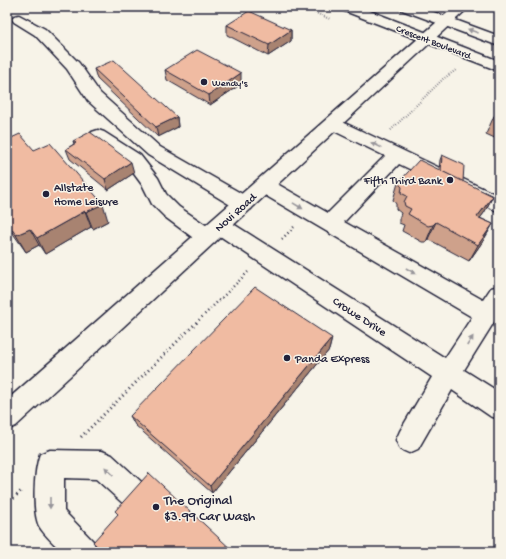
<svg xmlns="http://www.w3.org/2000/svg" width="506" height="559" viewBox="0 0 506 559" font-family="'Gochi Hand',sans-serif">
<rect width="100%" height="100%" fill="#f7f3e8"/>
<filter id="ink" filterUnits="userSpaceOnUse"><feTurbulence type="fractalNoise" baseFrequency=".025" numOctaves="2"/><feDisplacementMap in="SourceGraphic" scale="8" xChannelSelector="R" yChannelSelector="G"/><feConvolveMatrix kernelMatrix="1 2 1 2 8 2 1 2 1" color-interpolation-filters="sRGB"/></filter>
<g filter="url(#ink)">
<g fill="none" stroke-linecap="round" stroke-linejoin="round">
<!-- minor casing -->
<g stroke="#22223b" stroke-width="3">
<g id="minor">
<polygon points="340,7 360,7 499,61 499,71 342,10"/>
<polygon points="400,7 420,7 499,36 499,46 402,10"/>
<polygon points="19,15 45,29 79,63 100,93 160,147 251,199 254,204 251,209 244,211 237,209 148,155 88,101 67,69 35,35 14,22 12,19 14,16"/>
<polygon points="334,118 499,196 499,212 399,164 344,222 483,300 491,288 499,286 499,314 464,370 499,392 499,419 490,416 452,390 418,449 409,453 400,449 396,440 400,431 432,377 214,232 217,237 214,243 207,245 200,243 165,217 152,204 143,186 126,163 92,140 89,136 92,132 98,130 104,132 140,155 158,178 166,194 179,207 213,230 210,225 213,220 220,217 227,220 445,358 472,317 258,191 255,186 258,181 265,179 272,181 328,213 385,156 328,128 325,124 328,120"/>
<path d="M 50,450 L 102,451 L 112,455 L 148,488 L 152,498 L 148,508 L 138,512 L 128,508 L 96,479 L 64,478 L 64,511 L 93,541 L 97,552 L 62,552 C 55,544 44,535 39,526 C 32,511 34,469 40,454 Z"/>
</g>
</g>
<!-- major casing -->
<g stroke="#22223b" stroke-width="3">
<polygon id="major" points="454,7 469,7 16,426 7,430 7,400"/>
</g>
<!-- path-far2 -->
<g stroke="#22223b" stroke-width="2" stroke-dasharray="0.5 2" stroke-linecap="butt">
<polyline points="301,7 330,19"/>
<polyline points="391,130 443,79 456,70"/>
</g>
<!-- path-far1 -->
<g stroke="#22223b" stroke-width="2.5" stroke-dasharray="1 3" stroke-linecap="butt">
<polyline points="282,239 294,227"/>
<polyline points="196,323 248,272"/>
</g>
<!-- path -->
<g stroke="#22223b" stroke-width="3" stroke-dasharray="1 3.5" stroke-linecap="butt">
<polyline points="81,437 197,322"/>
<polyline points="7,505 21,491"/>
</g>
<!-- minor -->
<use href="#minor" fill="#f7f3e8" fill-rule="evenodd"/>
<!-- major -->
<use href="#major" fill="#f7f3e8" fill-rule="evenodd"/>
</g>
<!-- wall -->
<g fill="#cea18b" stroke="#22223b">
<polygon points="227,25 291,30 291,41 268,56 227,35"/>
<polygon points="94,69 177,117 178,127 158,137 97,79"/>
<polygon points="165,70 241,84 210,105 167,80"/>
<polygon points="499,111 499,140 486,134 494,116"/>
<polygon points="7,140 34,150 108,221 93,229 91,227 45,254 39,245 26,252 7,225"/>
<polygon points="73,141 134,173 108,190 70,159 66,149 74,144"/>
<polygon points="442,155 463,182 493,196 484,213 480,218 493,224 483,241 469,261 428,239 426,242 422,242 402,231 404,225 399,223 399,219 401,213 396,209 396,204 393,200 398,183 439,170 440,160"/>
<polygon points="332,338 329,350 212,493 135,425 130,416"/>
</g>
<!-- shaded-wall -->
<g fill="#a88371" stroke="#22223b">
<polygon points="291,30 291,41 268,56 269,45"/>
<polygon points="241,73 241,84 210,105 209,95"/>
<polygon points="177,117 178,127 158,137 156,127"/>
<polygon points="131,162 134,173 108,190 105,179"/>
<polygon points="493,196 484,213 469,233 477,217"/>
<polygon points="103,204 108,221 93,229 86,212"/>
<polygon points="85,211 91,227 45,254 37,238"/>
<polygon points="436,222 428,239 426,242 433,225"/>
<polygon points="493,224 483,241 469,261 478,245"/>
<polygon points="30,229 39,245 26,252 16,235"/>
<polygon points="332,338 329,350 212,493 210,486"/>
</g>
<!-- building -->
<g fill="#f0bba2" stroke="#22223b">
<polygon points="249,11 291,30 269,45 227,25"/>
<polygon points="197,50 241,73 209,95 165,70"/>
<polygon points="114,60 177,117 156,127 94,69"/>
<polygon points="499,111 499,119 494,116"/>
<polygon points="90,132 131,162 105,179 66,149 76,143 73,141"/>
<polygon points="20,134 34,150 50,143 103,204 86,212 85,211 37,238 30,229 16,235 7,222 7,140"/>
<polygon points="442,155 464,165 463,182 441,171"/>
<polygon points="419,160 493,196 477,217 493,224 478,245 436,222 433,225 428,226 408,214 411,209 405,206 404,202 407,196 401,193 402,187 398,183"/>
<polygon points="255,287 332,338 210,486 130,416"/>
<polygon points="149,473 234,552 102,552 93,542 118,514 115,511"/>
</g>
<!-- one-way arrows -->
<defs><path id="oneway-solid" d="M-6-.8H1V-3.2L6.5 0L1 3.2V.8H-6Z"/></defs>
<g fill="#97959a">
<use href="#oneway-solid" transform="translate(473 31) rotate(-160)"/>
<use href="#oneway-solid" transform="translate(376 145) rotate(-154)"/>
<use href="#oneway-solid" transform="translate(298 206) rotate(31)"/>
<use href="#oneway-solid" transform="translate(411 271) rotate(30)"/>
<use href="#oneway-solid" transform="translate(470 341) rotate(-57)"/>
<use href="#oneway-solid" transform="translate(109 471) rotate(-137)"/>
<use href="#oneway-solid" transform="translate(50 503) rotate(90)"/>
</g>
</g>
<!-- markers -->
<g fill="#22223b" stroke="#f7f3e8" stroke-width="1.5">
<circle cx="204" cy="82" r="4"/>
<circle cx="450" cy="180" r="4"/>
<circle cx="46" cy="194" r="4"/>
<circle cx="287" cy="358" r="4"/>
<circle cx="156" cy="507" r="4"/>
</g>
<g text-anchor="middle" stroke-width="3" stroke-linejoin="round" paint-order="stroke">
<!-- far-street labels -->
<g font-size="10" fill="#22223b" stroke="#f7f3e8">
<text transform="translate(434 41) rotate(21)" y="4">Crescent Boulevard</text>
</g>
<!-- far-poi labels -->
<g font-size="10" fill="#22223b" stroke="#f7f3e8" text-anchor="start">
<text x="212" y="86">Wendy's</text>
</g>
<!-- poi labels -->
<g font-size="12" fill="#22223b" stroke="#f7f3e8" text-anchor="start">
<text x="442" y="184" text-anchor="end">Fifth Third Bank</text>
<text x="54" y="191">Allstate<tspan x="54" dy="14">Home Leisure</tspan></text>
<text x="295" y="362">Panda Express</text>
</g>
<!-- street labels -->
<g font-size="12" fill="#22223b" stroke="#f7f3e8">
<text transform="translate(235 212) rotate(-42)" y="4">Novi Road</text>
<text transform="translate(360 316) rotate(33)" y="4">Crowe Drive</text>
</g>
<!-- near-poi labels -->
<g font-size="14" fill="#22223b" stroke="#f7f3e8" text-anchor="start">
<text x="164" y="504">The Original<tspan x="164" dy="16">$3.99 Car Wash</tspan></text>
</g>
</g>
<!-- margin -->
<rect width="506" height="559" fill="none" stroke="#f7f3e8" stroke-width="24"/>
<rect x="12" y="12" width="482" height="535" fill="none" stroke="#22223b" stroke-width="1.5" filter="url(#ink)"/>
</svg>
